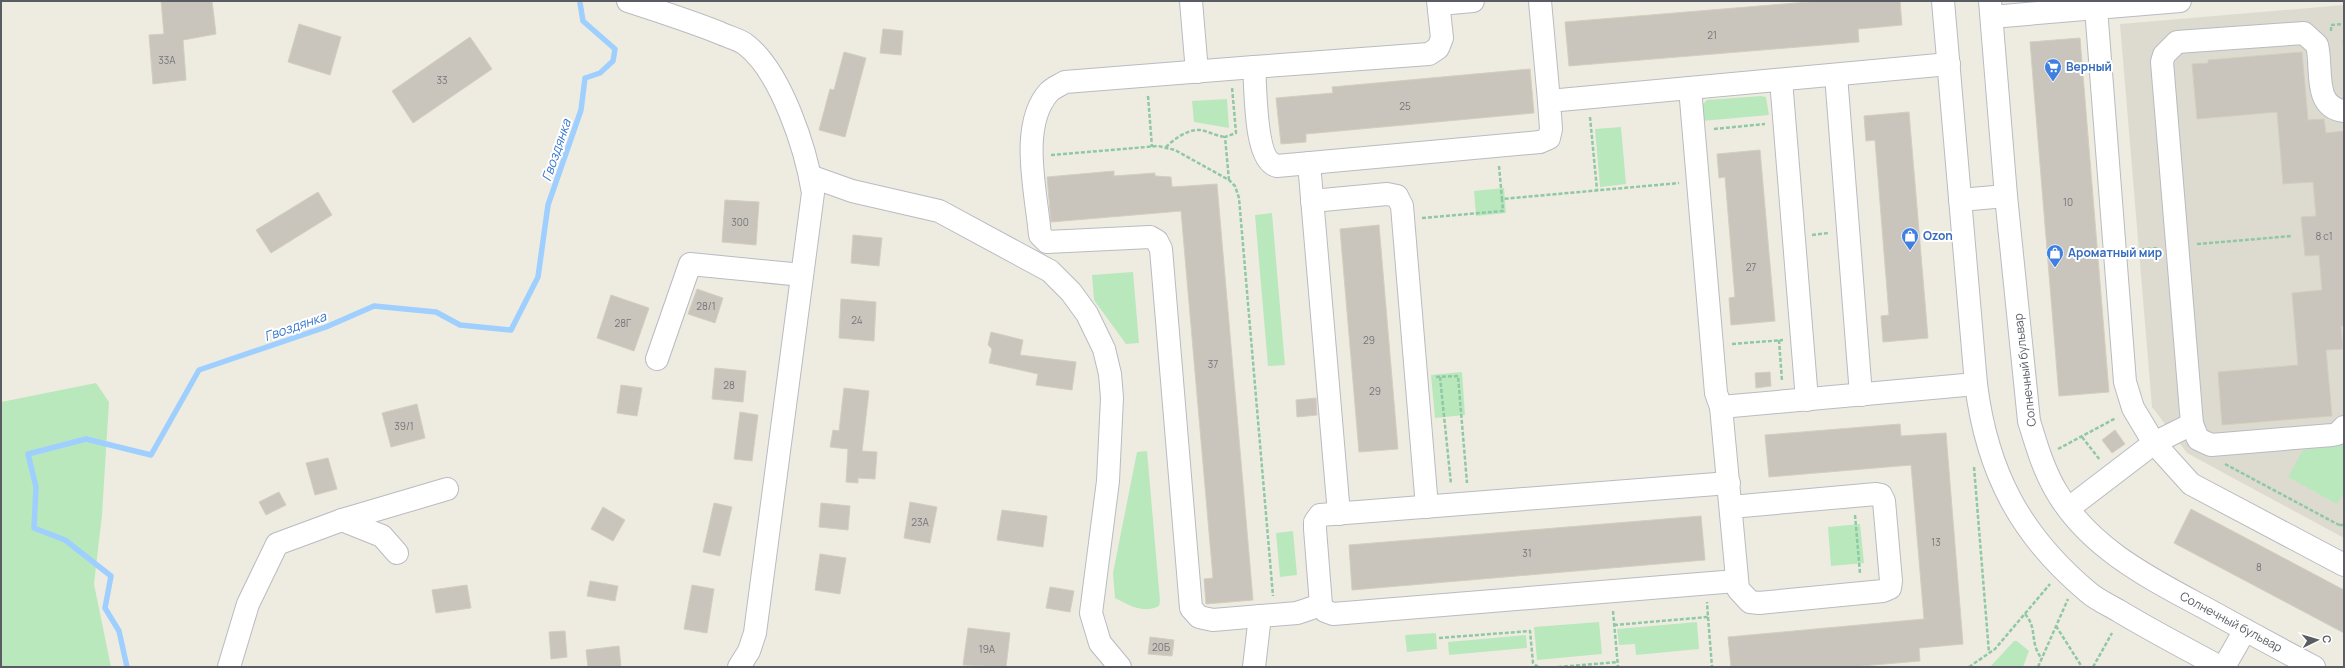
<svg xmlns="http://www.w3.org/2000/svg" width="2345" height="668" viewBox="0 0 2345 668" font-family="Manrope,sans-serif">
<rect width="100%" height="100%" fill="#eeece0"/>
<!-- education -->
<polygon fill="#dddbcf" points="2344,5 2344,538 2187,453 2152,407 2120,24"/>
<!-- green -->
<g fill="#bae8bd">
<polygon points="1761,96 1766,97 1769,115 1702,121 1700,107 1707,100"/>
<polygon points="1227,99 1229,128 1194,122 1192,101"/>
<polygon points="1621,127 1626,184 1600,187 1595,129"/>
<polygon points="1504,188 1506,213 1476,216 1474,191"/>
<polygon points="1272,213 1285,365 1268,366 1255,215"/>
<polygon points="1133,272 1139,343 1126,344 1094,300 1092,275"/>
<polygon points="1462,372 1465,415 1435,418 1431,375"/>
<polygon points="96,383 109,402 102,515 94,584 111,667 1,667 1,402"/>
<polygon points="2339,443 2344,446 2344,492 2337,504 2288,477 2303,450 2338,446"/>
<path d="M 1147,451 L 1160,601 L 1159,606 C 1142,614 1129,605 1115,598 L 1113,573 L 1137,452 Z"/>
<polygon points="1860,524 1864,563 1831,566 1828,527"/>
<polygon points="1293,531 1297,575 1280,577 1276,533"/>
<polygon points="1599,622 1602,654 1537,660 1534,627"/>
<polygon points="1697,622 1699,649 1636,655 1635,644 1619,645 1617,629"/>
<polygon points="1436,633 1437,649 1407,652 1405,635"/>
<polygon points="1526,635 1527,648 1449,655 1448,642"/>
<polygon points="2014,641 2017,641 2029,651 2023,667 1990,667"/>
</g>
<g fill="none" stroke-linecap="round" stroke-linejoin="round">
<!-- stream -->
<polyline stroke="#9fcfff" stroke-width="5.5" points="127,667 119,631 105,608 111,576 65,540 34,528 36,487 28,454 86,439 151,455 199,370 326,327 374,306 436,312 460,325 511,330 538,277 548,205 581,110 585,78 600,73 613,61 615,49 583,21 580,3"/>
</g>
<!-- building -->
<g fill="#c9c5bd" stroke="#d3cebe">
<polygon points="161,1 212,1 216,34 183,40 186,80 153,84 149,35 164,34"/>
<polygon points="1820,1 1900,1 1902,25 1858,29 1859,42 1569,66 1565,22"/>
<polygon points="299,24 341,37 330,75 288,62"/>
<polygon points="883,29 903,31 901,55 880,53"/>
<polygon points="470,37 492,69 413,123 392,91"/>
<polygon points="2080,38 2109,392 2059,396 2030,42"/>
<polygon points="844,52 866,58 845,137 819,130 830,89 834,90"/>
<polygon points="2302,52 2308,120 2324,119 2326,133 2344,131 2344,326 2341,326 2343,349 2326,350 2332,416 2222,425 2218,372 2298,365 2292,293 2322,290 2319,255 2305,256 2301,217 2316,216 2313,182 2283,184 2277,112 2197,119 2192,64 2208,63 2208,60"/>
<polygon points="1530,69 1534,113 1306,134 1306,142 1281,144 1276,98 1333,93 1332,87"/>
<polygon points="1909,112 1928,338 1883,342 1881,316 1889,315 1875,140 1866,141 1864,116"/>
<polygon points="1760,150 1775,321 1731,325 1729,298 1735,297 1725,177 1719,178 1717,154"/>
<polygon points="1114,171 1114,176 1155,173 1155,176 1171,177 1172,187 1217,184 1253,600 1206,604 1204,579 1213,578 1181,211 1051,222 1047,177"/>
<polygon points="318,192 332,215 271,253 256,230"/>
<polygon points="725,200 759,202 756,245 722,242"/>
<polygon points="1379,225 1398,449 1359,452 1340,229"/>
<polygon points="853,235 882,238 879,266 851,263"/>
<polygon points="697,289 723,298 715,323 688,314"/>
<polygon points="611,295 649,308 634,351 597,338"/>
<polygon points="841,299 876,302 874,341 839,338"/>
<polygon points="991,332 1023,340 1020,355 1076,362 1072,390 1036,385 1038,374 989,363 992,349 988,345"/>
<polygon points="715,368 746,371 743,402 712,399"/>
<polygon points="1770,372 1771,386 1756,388 1755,373"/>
<polygon points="621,385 642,388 637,416 617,413"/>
<polygon points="844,388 869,391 862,451 877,452 875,479 858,478 858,483 846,482 848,449 830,447 833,430 839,431"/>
<polygon points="1316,398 1317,415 1297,417 1296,400"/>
<polygon points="417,404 425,438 391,447 382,413"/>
<polygon points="740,412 758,415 752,461 734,459"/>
<polygon points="1900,424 1901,436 1946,433 1963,644 1919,648 1920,661 1850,667 1731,667 1728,637 1924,619 1911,465 1769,477 1765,435"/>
<polygon points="2115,430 2125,444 2112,453 2102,440"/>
<polygon points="328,458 337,489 315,495 306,463"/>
<polygon points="279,492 286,505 266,515 259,502"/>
<polygon points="910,502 937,507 930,543 904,538"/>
<polygon points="714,503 732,507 720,556 703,552"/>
<polygon points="821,503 850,506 848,530 819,527"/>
<polygon points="603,507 625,520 613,541 591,529"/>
<polygon points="2191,509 2344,590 2344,633 2174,543"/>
<polygon points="1002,510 1047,516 1043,547 997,540"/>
<polygon points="1701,516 1705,560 1352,590 1349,545"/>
<polygon points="820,554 846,558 840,594 815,590"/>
<polygon points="590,581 618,586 615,601 587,596"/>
<polygon points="467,585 471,608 436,613 432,590"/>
<polygon points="692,585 714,589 707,633 684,629"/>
<polygon points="1050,587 1074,591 1070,612 1046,608"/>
<polygon points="968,628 1010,633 1006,667 963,665"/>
<polygon points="565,631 567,657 551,659 549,632"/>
<polygon points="1150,637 1174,640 1172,656 1148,654"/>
<polygon points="619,646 621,667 588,667 586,650"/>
</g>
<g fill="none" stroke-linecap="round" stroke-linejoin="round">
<!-- minor casing -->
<g stroke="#b8bbc1" stroke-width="24">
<g id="minor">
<path d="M 628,1 C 659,11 690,21 720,33 C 728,37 738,39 745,44 C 781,71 806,149 813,193 L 755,633 L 749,651 L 739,667"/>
<polyline points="1191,1 1197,72"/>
<path d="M 1438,1 L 1442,38 L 1438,48 L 1429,54 L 1254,67 C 1256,88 1254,161 1277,166 L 1540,142 L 1549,138 L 1551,129 L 1549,101 L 1949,64"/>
<polyline points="1540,1 1549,101"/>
<path d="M 1943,1 L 1976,384 C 1987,472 2020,535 2088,592 C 2097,600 2109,605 2119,611 C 2152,631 2187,649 2220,667"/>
<path d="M 1990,1 L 2006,196 L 2029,421 C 2036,444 2043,468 2055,489 C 2088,548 2151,579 2207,609 C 2243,629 2278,648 2314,667"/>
<polyline points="2180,1 2096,8 2125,382 2133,408 2154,443 2191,484 2344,565"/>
<polyline points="1439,4 1473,1"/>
<polyline points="1992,17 2096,8 2095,1"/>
<path d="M 1254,67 L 1065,82 C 1060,85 1053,88 1049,92 C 1020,124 1035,187 1039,226 L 1040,235 L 1047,242 L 1150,237 L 1157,241 L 1161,249 L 1191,608 L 1199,617 L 1213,620 L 1297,613 L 1321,605"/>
<polyline points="1836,75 1861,395"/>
<polyline points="1781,80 1807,400"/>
<polyline points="1690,88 1716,393 1721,407 1738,589 1750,602 1759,603 1883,591 1890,588 1891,581 1884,501 1881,495 1876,494 1731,507"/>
<polyline points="1309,163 1339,514"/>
<polyline points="810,176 852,191 939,211 1050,271 1071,292 1087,314 1104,349 1110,374 1112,398 1108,481 1091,613 1100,643 1120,667"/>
<polyline points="1960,200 2006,196"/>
<polyline points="1312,201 1387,194 1397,196 1402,206 1427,507"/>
<polyline points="657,359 690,264 802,275"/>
<polyline points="1721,407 1976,384"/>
<polyline points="2192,424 2198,439 2211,445 2332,435 2337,434 2344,427"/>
<polyline points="1729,483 1320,515 1315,522 1315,529 1321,605 1325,611 1333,614 1736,581"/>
<path d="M 2069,508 L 2154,443 L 2192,424 L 2162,62 L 2164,55 L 2177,42 L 2304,33 L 2317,45 C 2323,67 2312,107 2344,111"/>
<polyline points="342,520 447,489"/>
<polyline points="229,667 248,604 277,544 342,520 382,536 397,553"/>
<polyline points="1254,667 1260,616"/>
<polyline points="2224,667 2245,630"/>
</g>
</g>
<!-- path -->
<g stroke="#90c8a4" stroke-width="2.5" stroke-dasharray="4 2" stroke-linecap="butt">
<polyline points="2331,31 2331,25 2344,24"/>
<polyline points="2344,40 2344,47"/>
<polyline points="1148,96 1152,147"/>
<polyline points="1590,117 1597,190"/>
<polyline points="1714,129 1765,124"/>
<path d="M 1166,147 C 1174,139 1188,129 1200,130 C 1208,131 1216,136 1225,137"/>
<polyline points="1051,155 1158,146 1175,150 1229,180 1235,186 1239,198 1273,596"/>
<polyline points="1499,166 1502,199"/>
<polyline points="1229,180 1225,137 1236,133 1232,87"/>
<polyline points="1422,218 1503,211 1502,199 1679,183"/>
<polyline points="1812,235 1829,233"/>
<polyline points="2197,244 2292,236"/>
<polyline points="2135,250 2158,248"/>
<polyline points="1779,340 1782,381"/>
<polyline points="1732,344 1783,340"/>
<polyline points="1436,377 1458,376 1467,483"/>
<polyline points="1440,377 1451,484"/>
<polyline points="2082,437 2100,460"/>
<polyline points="2058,449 2116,418"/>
<polyline points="2225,464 2339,525"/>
<polyline points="1974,467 1989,653"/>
<polyline points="1855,515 1860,573"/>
<polyline points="2339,525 2344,525"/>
<polyline points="1613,611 1618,667"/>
<path d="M 2025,614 C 2038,628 2029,643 2042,659"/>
<polyline points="1708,617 1712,667"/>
<polyline points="1614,625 1708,617 1707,602"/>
<polyline points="2056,626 2082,667"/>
<polyline points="1439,638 1530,631 1533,663 1538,667"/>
<polyline points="1558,667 1618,662"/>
<polyline points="1969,667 1995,649 2050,584"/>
<polyline points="2038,667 2068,599"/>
<polyline points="2093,667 2112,633"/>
</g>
<!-- minor -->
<use href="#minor" stroke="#fff" stroke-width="22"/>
</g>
<!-- icons -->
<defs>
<g id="supermarket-pin" transform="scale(0.9)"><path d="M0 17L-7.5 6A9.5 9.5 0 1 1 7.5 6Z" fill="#3f7fe0" stroke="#fff"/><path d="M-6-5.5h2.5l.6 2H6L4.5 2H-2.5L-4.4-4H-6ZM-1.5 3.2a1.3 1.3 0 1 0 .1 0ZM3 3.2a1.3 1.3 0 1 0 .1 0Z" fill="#fff"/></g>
<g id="shop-pin" transform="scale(0.9)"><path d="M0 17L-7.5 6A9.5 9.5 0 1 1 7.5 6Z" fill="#3f7fe0" stroke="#fff"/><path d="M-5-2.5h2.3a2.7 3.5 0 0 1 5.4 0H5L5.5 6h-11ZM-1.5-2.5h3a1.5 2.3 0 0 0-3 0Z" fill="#fff"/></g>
</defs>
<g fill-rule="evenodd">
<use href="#supermarket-pin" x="2053" y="67"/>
<use href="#shop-pin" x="1910" y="236"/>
<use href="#shop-pin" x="2055" y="253"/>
</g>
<g text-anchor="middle" stroke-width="4" stroke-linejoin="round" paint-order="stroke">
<!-- number labels -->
<g font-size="10" fill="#75777a">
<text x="1712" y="39">21</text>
<text x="167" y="64">33А</text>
<text x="442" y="84">33</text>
<text x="1405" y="110">25</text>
<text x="2068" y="206">10</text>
<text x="740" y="226">300</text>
<text x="2324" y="240">8 с1</text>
<text x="1751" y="271">27</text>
<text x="706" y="310">28/1</text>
<text x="857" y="324">24</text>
<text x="623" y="327">28Г</text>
<text x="1369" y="344">29</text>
<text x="1213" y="368">37</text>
<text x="729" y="389">28</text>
<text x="1375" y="395">29</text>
<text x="404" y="430">39/1</text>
<text x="920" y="526">23А</text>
<text x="1936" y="546">13</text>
<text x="1527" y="557">31</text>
<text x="2259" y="571">8</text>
<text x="1161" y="651">20Б</text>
<text x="987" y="653">19А</text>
</g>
<!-- shop labels -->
<g font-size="12" font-weight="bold" fill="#366cbe" stroke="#fff" text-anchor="start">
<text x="2066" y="71">Верный</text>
<text x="1923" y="240">Ozon</text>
<text x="2068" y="257">Ароматный мир</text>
</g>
<!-- street labels -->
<g font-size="12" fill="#595d63" stroke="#fff">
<text transform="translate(2025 370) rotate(-97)" y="4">Солнечный бульвар</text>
<text transform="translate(2231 622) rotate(28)" y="4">Солнечный бульвар</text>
</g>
<!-- water labels -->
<g font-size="13" font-style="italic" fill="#3676ce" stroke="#fff">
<text transform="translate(556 150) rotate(-71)" y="5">Гвоздянка</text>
<text transform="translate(295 326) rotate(-19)" y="5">Гвоздянка</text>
</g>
</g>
<!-- border -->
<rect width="2345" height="668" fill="none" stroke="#595d63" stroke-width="4"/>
<!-- north arrow -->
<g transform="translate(2317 640) rotate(85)" stroke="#ffffff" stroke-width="3" paint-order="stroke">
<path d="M0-3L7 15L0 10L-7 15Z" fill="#595d63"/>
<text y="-6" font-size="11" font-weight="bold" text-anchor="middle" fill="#595d63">С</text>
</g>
</svg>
